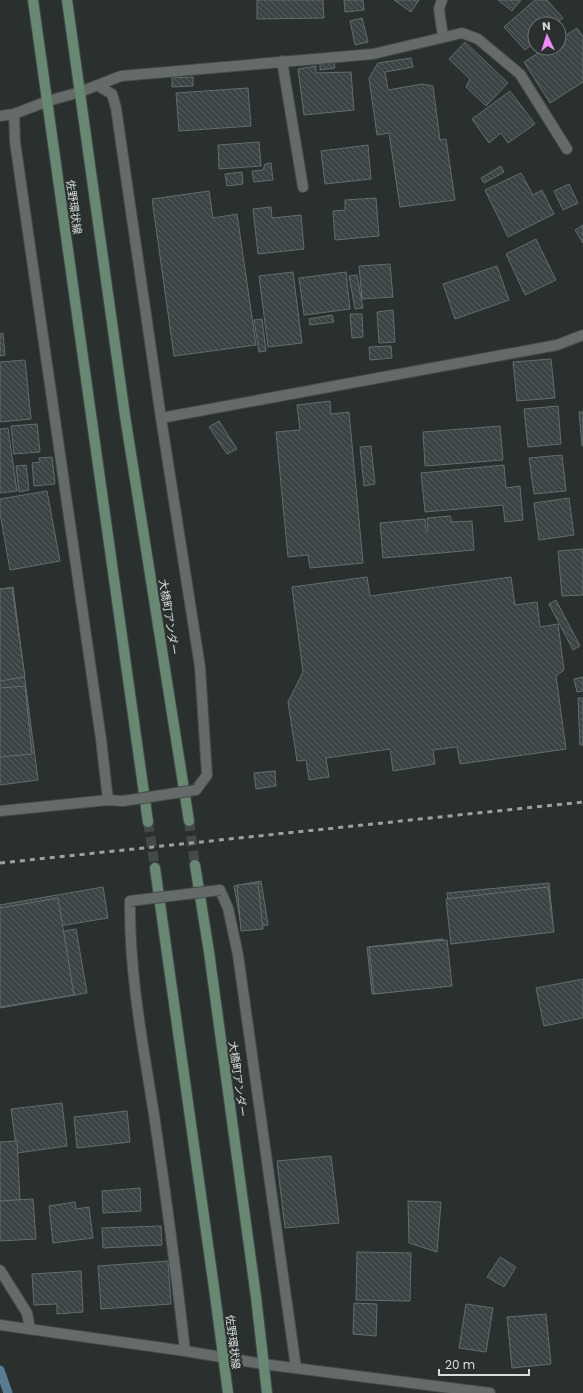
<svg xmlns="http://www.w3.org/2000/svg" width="583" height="1393" viewBox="0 0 583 1393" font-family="Poppins,'Noto Sans JP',sans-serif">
<defs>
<pattern id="building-back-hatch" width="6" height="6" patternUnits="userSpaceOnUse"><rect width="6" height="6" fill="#3c4345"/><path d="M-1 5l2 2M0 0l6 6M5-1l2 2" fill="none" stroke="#575e5f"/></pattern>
</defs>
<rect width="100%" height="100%" fill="#29302e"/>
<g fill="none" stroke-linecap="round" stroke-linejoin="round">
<!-- stream -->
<polyline stroke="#5a7c92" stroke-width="9" points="0,1370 8,1393"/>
</g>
<!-- building -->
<g fill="url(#building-back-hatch)" stroke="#646c6d">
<polygon points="257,0 323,0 324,18 257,19"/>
<polygon points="344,0 363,0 364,10 345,12"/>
<polygon points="394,0 419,0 411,12"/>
<polygon points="498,0 521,0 512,11"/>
<polygon points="535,0 547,0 563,18 555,24 535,24 535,42 525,50 504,27"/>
<polygon points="362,18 368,42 355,45 350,21"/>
<polygon points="577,28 583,37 583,82 550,103 524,62 546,48 559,48 559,40"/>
<polygon points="465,42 508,83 486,106 466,87 470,79 449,59"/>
<polygon points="411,58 413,67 385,72 388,90 422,84 433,86 440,140 446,139 455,200 400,207 389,133 377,135 369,78 378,63"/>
<polygon points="334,62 335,68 320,70 320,64"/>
<polygon points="316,66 316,73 351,72 354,110 304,115 298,69"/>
<polygon points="193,77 193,86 172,87 172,78"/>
<polygon points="248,88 251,126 179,131 176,93"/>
<polygon points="510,91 535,124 508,143 501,133 489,143 472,119"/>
<polygon points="259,142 261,166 219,169 218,145"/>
<polygon points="368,145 371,179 325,184 321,151"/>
<polygon points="271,163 273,180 254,182 252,171 263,170 265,164"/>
<polygon points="501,166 504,172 484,183 481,178"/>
<polygon points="242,172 243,184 227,186 225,174"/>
<polygon points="521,173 533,195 542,190 554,214 508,237 485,190"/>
<polygon points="569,184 578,203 563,210 554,191"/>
<polygon points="209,191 213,218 237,214 256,345 174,356 152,199"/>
<polygon points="376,198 379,236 335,240 333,211 345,210 345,200"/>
<polygon points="271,207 272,218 301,215 304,249 258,254 253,209"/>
<polygon points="583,225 583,243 575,230"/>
<polygon points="536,239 556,280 525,295 506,254"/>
<polygon points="390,264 393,297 362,299 359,266"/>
<polygon points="497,266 509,300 455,319 443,284"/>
<polygon points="293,272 302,343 268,347 259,276"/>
<polygon points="346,272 350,309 304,315 299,278"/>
<polygon points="357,275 363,308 355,309 349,276"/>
<polygon points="393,310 395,342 379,343 377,312"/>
<polygon points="350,314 362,314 363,337 352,338"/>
<polygon points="332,315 334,322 310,325 309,319"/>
<polygon points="262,319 266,351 259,352 254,320"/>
<polygon points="3,333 5,355 0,356 0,334"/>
<polygon points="391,346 392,358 370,360 369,347"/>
<polygon points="551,359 555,398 517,401 513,362"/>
<polygon points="25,360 31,419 0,422 0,362"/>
<polygon points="330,401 331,414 349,412 363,563 310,568 308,555 288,557 276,432 300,430 297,405"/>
<polygon points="558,406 561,444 528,447 524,409"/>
<polygon points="579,412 583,412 583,446 582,446"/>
<polygon points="219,421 237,449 227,454 209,427"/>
<polygon points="37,424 40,452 14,454 11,426"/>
<polygon points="500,426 503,460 425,466 423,432"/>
<polygon points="8,428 17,491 0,493 0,429"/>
<polygon points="371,446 375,484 364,486 360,447"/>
<polygon points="562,455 566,491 534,494 529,458"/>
<polygon points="52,457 55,484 34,486 32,463 40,462 39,458"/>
<polygon points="26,465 29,490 19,492 16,466"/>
<polygon points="504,465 506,488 520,486 523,520 505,522 503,505 425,512 421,473"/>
<polygon points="47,491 60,561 10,570 0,513 0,499"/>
<polygon points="569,498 574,535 539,540 534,503"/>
<polygon points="450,516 452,522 472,521 474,550 383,558 380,523 425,519 426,531 428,531 427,518"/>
<polygon points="583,549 583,595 562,596 558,551"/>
<polygon points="367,577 370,596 511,577 515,605 537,602 540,627 558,624 564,670 556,676 566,749 460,764 457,747 433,750 435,764 393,771 390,749 326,758 329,777 309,780 306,760 297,761 288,702 303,672 292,587"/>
<polygon points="13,587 38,780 0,785 0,589"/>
<polygon points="12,588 25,677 0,681 0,589"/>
<polygon points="556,600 580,646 573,650 549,604"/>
<polygon points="583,677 583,691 577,692 574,679"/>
<polygon points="25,686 32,754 0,757 0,688"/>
<polygon points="578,698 583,698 583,745 580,745"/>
<polygon points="275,771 276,786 256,789 254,773"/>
<polygon points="261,881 268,925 242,930 234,886"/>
<polygon points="258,883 263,929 241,931 237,885"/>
<polygon points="549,883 553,923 451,933 447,893"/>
<polygon points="103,887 108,918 53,927 54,933 76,929 87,993 0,1008 0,905"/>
<polygon points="548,887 554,932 451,944 446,899"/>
<polygon points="58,898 74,995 0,1007 0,908"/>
<polygon points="443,939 448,986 372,994 367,947"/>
<polygon points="447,940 452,986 374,994 369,947"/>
<polygon points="583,979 583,1018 544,1026 536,988"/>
<polygon points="62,1103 67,1146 17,1153 11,1109"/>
<polygon points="127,1111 130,1142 77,1148 74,1117"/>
<polygon points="17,1141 20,1200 0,1201 0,1142"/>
<polygon points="331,1156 339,1223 285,1228 277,1161"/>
<polygon points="140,1188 141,1211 103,1213 102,1191"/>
<polygon points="33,1199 36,1239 0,1241 0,1201"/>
<polygon points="408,1201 441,1202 437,1252 409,1243"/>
<polygon points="75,1202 76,1209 89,1207 93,1238 53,1243 49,1206"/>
<polygon points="161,1226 162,1245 103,1248 102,1228"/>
<polygon points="357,1252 411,1253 410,1301 356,1300"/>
<polygon points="500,1257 516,1267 504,1287 487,1277"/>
<polygon points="168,1261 171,1304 101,1309 98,1266"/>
<polygon points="81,1271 83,1312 57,1314 57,1304 34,1305 32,1274"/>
<polygon points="354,1303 377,1304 376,1336 353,1334"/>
<polygon points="466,1304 493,1308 486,1352 459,1348"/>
<polygon points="546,1314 551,1364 512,1368 507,1317"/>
</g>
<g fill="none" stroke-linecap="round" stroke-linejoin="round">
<!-- secondary-tunnel -->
<g stroke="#434a48" stroke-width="10" stroke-dasharray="10 5" stroke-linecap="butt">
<polyline points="189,821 195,865"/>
<polyline points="148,822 155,868"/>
</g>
<!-- service casing -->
<g stroke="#454b49" stroke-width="12">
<g id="service">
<polyline points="442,0 439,9 443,37"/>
<polyline points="282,61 303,187"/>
<polyline points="97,85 112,94 116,108 161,418"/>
<polyline points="80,92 121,76 373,54 462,33 478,39 520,74 567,149"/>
<polyline points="14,114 15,142 101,739 108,800"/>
</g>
</g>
<!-- minor casing -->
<g stroke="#454b49" stroke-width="12">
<g id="minor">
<polyline points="0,116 14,114 48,101 80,92"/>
<polyline points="196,790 207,775 200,667 161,418 557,345 583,335"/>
<polyline points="0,811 108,800 123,801"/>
<polyline points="220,890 228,908 238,955 296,1368"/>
<path d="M 130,901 C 129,969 142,1041 153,1108 C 165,1189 176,1270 185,1351"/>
<polyline points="0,1270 27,1313 30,1329"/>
<polyline points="0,1325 185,1351 263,1364 490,1393"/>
</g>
</g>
<!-- secondary casing -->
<g stroke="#454b49" stroke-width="12">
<g id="secondary">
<polyline points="33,0 148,822"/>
<polyline points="67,0 125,416 189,821"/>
<polyline points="195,865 209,952 256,1297 267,1393"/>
<polyline points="155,868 215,1295 228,1393"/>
</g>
</g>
<!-- service -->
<use href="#service" stroke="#646b69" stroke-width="10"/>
<!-- minor -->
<use href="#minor" stroke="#646b69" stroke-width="10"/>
<!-- secondary -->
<use href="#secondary" stroke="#688873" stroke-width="10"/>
<!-- rail -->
<polyline stroke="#9ca19f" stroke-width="3" stroke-dasharray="5 5" stroke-linecap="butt" points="0,863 583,802"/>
<!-- minor-bridge casing -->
<g stroke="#454b49" stroke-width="12" stroke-linecap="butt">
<g id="minor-bridge">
<polyline points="123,801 196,790"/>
<polyline points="130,901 220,890"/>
</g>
</g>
<!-- minor-bridge -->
<use href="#minor-bridge" stroke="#646b69" stroke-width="10"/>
</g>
<g text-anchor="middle" stroke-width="4" stroke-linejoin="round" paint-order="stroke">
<!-- street labels -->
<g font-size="11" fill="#d8dcdb" stroke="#29302e">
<text transform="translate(74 207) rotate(82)" y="4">佐野環状線</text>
<text transform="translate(169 617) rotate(81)" y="4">大橋町アンダー</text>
<text transform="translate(238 1079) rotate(82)" y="4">大橋町アンダー</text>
<text transform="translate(233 1342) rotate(83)" y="4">佐野環状線</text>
</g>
</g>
<!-- north arrow -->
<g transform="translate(547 36) rotate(356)"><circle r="19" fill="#29302e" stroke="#6f7573"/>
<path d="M0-3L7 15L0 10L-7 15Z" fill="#f18af4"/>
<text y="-6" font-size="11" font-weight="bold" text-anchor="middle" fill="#d8dcdb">N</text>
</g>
<!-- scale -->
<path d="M439 1369v6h90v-6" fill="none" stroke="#d8dcdb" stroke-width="2"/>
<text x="445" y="1369" font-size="12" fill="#d8dcdb" stroke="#29302e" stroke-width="3" paint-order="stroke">20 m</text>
</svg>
